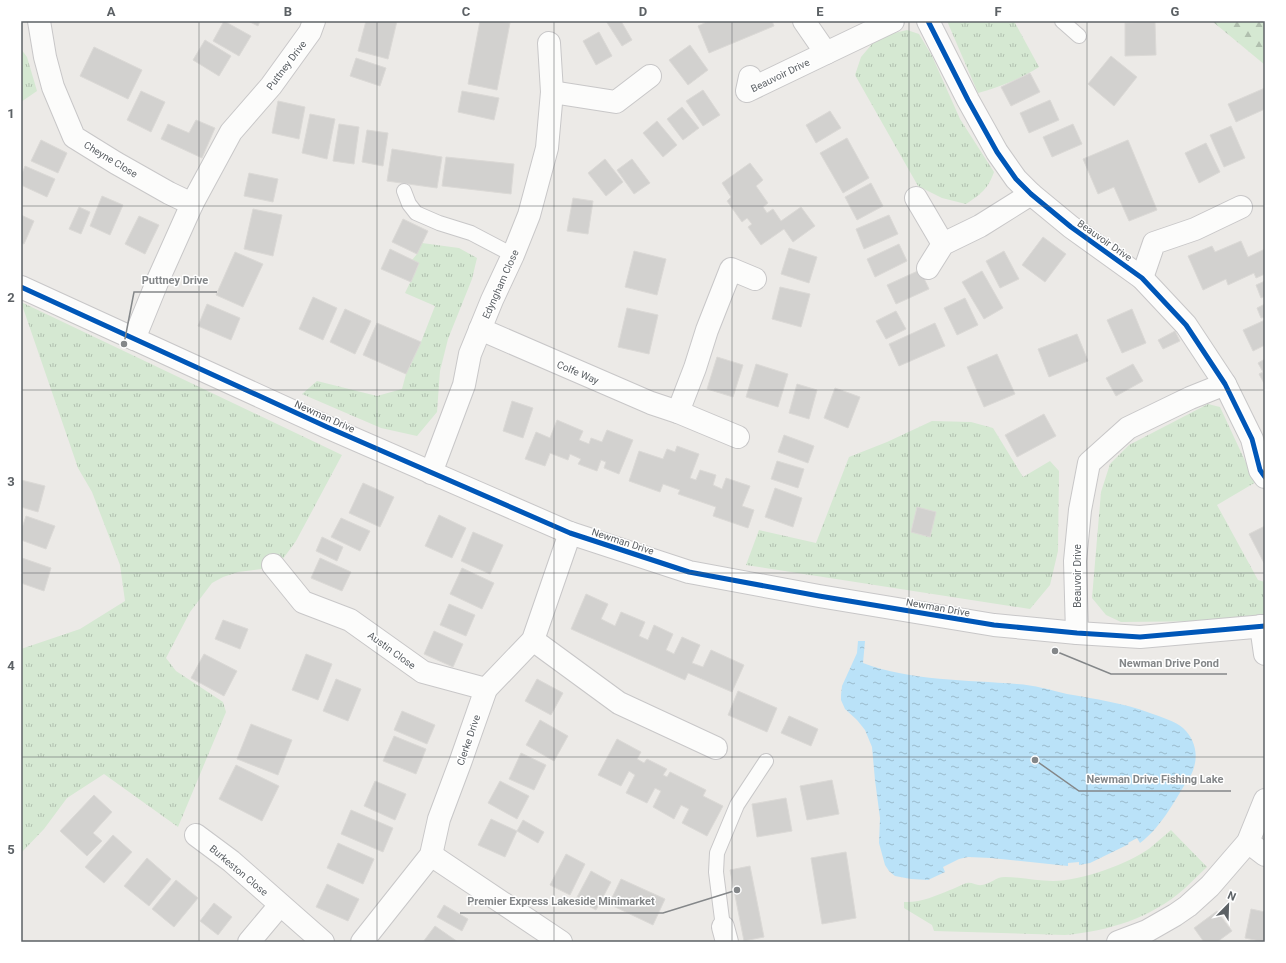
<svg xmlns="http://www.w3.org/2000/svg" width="1286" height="963" viewBox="0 0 1286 963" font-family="Roboto,sans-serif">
<defs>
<pattern id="grass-tufts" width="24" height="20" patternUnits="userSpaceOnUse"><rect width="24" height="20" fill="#d5e8d2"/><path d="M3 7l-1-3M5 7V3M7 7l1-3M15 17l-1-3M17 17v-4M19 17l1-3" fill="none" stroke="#b0bfae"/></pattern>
<pattern id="forest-firs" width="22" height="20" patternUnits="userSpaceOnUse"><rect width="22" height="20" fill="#d5e8d2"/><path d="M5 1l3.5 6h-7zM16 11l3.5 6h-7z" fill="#b0bfae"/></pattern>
<pattern id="water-ripples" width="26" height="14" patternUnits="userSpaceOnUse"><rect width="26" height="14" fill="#bae2f8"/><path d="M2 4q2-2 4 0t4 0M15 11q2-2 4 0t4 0" fill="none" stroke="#9abbcc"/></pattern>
</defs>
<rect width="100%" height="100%" fill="#eceae7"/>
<!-- grass -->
<g fill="url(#grass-tufts)">
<path d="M 947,21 L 1014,21 L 1039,67 C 1020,79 1000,87 978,93 Z"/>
<path d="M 907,30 L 919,34 L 932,56 L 960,119 L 994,172 C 988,189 981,194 966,204 L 942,198 L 918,186 L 855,75 L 861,57 L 878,37 Z"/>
<polygon points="21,49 27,57 37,91 21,102"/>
<polygon points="422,243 459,248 477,258 472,279 448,339 440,371 437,412 417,436 381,428 302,394 317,381 377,396 402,389 406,374 421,342 435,306 405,293 419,264 412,260 417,254"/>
<polygon points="21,302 342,455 296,541 277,567 238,572 223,577 212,583 190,612 166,658 176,671 223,702 226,712 178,827 104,774 67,798 44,829 21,853 21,649 80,629 125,601 120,565 92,492 78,468"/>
<polygon points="1208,404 1220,407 1247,465 1256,482 1217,505 1258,580 1265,582 1265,614 1219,621 1121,622 1106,615 1092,598 1101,492 1110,464 1129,445"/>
<polygon points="932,421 971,422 993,428 1023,477 1050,461 1059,471 1058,551 1050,585 1030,609 746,565 759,530 816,543 849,457 887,442"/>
<path d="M 1171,830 L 1207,867 C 1199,874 1192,882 1184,889 C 1151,918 1109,931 1065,935 L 934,931 L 932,925 L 904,908 L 904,902 C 920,903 935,896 950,890 C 956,888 962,884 967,883 C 972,882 977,886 982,885 C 991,884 995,877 1005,877 C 1021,877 1037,881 1053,881 C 1081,881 1128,864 1150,848 C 1157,842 1164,836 1171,830 Z"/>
</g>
<!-- forest -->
<polygon fill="url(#forest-firs)" points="1212,21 1264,21 1265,22 1265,65"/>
<!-- water -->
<path fill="url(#water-ripples)" d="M 858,641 L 865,641 L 863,663 C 911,681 967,680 1017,684 C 1034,685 1051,690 1067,694 C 1095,699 1124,703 1150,713 C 1161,717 1175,721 1183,728 C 1196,740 1199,757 1192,773 C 1177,796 1163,826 1140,843 L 1137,838 L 1128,843 L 1129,844 L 1090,863 L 1079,865 L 1079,862 L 1068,863 L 1068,866 L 991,858 L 968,857 L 959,859 L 943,867 L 945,872 L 928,880 L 911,879 L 895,876 L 889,871 L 885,865 L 879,843 L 880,818 L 875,780 L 872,747 L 865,730 L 857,720 L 845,709 L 841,700 L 841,695 L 842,686 L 857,653 Z"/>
<!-- building -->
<g fill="#d2d1cf" stroke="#dbd9d6">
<polygon points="224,21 251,36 239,56 213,41"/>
<polygon points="248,21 260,21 258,26"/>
<polygon points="366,21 397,21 388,59 358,51"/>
<polygon points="480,21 500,21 510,23 497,90 468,84"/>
<polygon points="606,21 621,21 632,40 622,46"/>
<polygon points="709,21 772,21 774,26 709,53 698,26"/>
<polygon points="1155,22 1156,55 1125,56 1125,23"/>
<polygon points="599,32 612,56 596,65 583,41"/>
<polygon points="205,40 231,56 219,76 193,60"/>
<polygon points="690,45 708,70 688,85 669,60"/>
<polygon points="94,47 142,70 128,99 80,76"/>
<polygon points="1111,56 1137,77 1114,106 1088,84"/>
<polygon points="356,58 386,68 380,86 350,76"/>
<polygon points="1030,73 1040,92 1011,106 1001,87"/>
<polygon points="1265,88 1265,109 1236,122 1228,104"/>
<polygon points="703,90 720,115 703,126 686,101"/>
<polygon points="141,91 165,102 151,132 127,120"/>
<polygon points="462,91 499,98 494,120 458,112"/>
<polygon points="1050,100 1059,120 1029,133 1020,113"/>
<polygon points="278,101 305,107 299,139 272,133"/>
<polygon points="682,107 699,128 683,140 667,119"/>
<polygon points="830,111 841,128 816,143 806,125"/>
<polygon points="310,114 335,119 327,159 302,153"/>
<polygon points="196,120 215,128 202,158 161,139 168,124 189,133"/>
<polygon points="657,121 677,145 663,157 643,133"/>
<polygon points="339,124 359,127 354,164 333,161"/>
<polygon points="1073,124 1082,144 1052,157 1043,137"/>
<polygon points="1231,126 1245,158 1224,167 1210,135"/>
<polygon points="367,130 388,133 383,166 362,162"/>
<polygon points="847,138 869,178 843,193 820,153"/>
<polygon points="41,140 67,153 58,173 31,161"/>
<polygon points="1128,140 1157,210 1129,221 1114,187 1098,194 1083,159"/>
<polygon points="1206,143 1220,172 1199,183 1185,153"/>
<polygon points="392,149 442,157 437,188 387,181"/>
<polygon points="446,157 514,164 511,194 442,186"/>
<polygon points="605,159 623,182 606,196 588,173"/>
<polygon points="632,159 650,183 634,194 617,170"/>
<polygon points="750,163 763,180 756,186 768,203 763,207 767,213 773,209 781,221 801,207 815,226 793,242 784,229 761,245 748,227 752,224 747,218 742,222 727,201 731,197 722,183"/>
<polygon points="25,166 55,179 47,197 21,185 21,176"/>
<polygon points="249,173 278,179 273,202 244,196"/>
<polygon points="871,183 883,206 857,220 845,197"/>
<polygon points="102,196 123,205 110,235 90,226"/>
<polygon points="573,198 593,201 588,234 567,231"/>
<polygon points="79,207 90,212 81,234 69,229"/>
<polygon points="253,209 282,215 273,256 244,249"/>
<polygon points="21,215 34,221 24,244 21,243"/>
<polygon points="889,215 898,234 864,249 856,229"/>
<polygon points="139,216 159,225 145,254 125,244"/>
<polygon points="403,219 428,231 417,254 392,242"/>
<polygon points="1043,237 1066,254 1045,282 1022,265"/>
<polygon points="1241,241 1248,257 1265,249 1265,274 1256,278 1254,273 1228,285 1226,279 1203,290 1188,256 1212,246 1215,252"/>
<polygon points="899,244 907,261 875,277 867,259"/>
<polygon points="789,248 817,257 809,283 781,274"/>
<polygon points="390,249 419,263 411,282 381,269"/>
<polygon points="634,251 666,259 657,295 625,287"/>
<polygon points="1004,251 1019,279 1000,288 986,261"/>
<polygon points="235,252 263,264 243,307 216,295"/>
<polygon points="920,270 929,289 896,304 887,285"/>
<polygon points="982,271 1003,308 984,319 962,282"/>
<polygon points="1265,281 1265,296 1261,298 1256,285"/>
<polygon points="780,287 810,294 801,327 772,319"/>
<polygon points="313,297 337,308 323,340 299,329"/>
<polygon points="965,298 978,325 957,335 944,308"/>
<polygon points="207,304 240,318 231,340 198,326"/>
<polygon points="1265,304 1265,317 1261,318 1257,308"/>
<polygon points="627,308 658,315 649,354 618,347"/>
<polygon points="345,309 371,321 355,354 330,342"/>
<polygon points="1132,309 1146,343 1122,353 1107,320"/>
<polygon points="896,311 906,329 886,339 876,321"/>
<polygon points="1265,320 1265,345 1253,351 1243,330"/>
<polygon points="377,323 421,342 406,374 363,355"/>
<polygon points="935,323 945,346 899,366 889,344"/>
<polygon points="1175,331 1180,341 1163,349 1158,340"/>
<polygon points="1077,334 1088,361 1049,377 1038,349"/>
<polygon points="997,354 1015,394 984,407 967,367"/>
<polygon points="717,357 743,365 733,397 707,389"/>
<polygon points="1265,359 1265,385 1259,374 1263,372 1258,363"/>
<polygon points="756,364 788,374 778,407 746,397"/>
<polygon points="1133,364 1143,381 1116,396 1106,378"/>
<polygon points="797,384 817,390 809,419 789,413"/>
<polygon points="835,388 860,397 848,428 824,418"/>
<polygon points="512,401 533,408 523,438 503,431"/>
<polygon points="1044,414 1056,436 1017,457 1005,435"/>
<polygon points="557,420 583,431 579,440 589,444 591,438 602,442 607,430 633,440 619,474 604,468 606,462 601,460 597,471 578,464 581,459 570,454 568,460 550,453 545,466 525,459 536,432 550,438"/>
<polygon points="784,435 814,446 808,463 778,452"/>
<polygon points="677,446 699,454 690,478 696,480 700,470 716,475 713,485 722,489 726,478 750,486 742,506 754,510 748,528 713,516 716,507 678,494 680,490 663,484 660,492 629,481 639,451 663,459 667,449 675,452"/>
<polygon points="777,461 804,469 798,488 771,479"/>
<polygon points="21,480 45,486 38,512 21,507"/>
<polygon points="363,483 394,497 380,527 349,513"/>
<polygon points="775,488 802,498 793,527 765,517"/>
<polygon points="917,507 936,512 930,537 911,532"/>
<polygon points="439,515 466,528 452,558 425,546"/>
<polygon points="26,516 55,526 46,549 21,540 21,531"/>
<polygon points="341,518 370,531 360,551 331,537"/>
<polygon points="1265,526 1265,562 1264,563 1249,534"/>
<polygon points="473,532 503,545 490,574 461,561"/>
<polygon points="322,537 343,547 337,561 316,551"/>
<polygon points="22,558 51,568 44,591 21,583"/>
<polygon points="320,558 351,572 342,591 311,578"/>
<polygon points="462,568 494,583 482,609 450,594"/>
<polygon points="586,594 608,604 601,619 615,626 621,612 645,622 639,636 648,640 654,625 673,634 666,650 674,654 682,637 700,645 692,663 703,667 711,650 744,665 732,692 688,673 685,680 571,629"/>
<polygon points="449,604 475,615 466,636 440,625"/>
<polygon points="223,620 248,629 240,649 215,639"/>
<polygon points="434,631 463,644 453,667 424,654"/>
<polygon points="204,654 237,671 224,696 191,678"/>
<polygon points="306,654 332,664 318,700 292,690"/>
<polygon points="336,679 361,689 348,721 323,711"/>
<polygon points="537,679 563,693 551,715 525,701"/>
<polygon points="738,691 777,708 767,732 728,715"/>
<polygon points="402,711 435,725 427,744 394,730"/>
<polygon points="789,716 818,729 811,746 781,733"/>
<polygon points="540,720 568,736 554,761 526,745"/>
<polygon points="251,724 292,740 278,775 237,759"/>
<polygon points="394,736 426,749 416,774 383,761"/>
<polygon points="617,739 641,752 637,759 644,763 647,759 667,769 663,775 667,777 670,772 706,790 703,796 723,806 707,836 682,823 689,809 681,805 674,819 653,807 661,791 655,788 647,803 626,793 635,775 629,771 621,786 598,775"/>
<polygon points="521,753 546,765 534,790 509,779"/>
<polygon points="236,765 279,786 262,821 219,799"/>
<polygon points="832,780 839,814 807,820 800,786"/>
<polygon points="375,781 406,794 395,820 364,806"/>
<polygon points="500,781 529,796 517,819 488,803"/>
<polygon points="94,795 112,812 93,833 102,841 87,856 60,831"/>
<polygon points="786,798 792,831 757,837 752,804"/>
<polygon points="351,810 393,828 383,852 341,834"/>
<polygon points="491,819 517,831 505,857 478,845"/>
<polygon points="523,820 544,832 538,843 517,831"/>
<polygon points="113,835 132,852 104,883 85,867"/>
<polygon points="338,843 374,859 363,884 327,868"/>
<polygon points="846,852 856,918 822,924 811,858"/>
<polygon points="566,854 585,864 570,895 550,885"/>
<polygon points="147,858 171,879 149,906 124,886"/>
<polygon points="750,866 764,937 744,941 730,870"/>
<polygon points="591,871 611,882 596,910 576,899"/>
<polygon points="621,879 665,899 653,925 609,904"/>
<polygon points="176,880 198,898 174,927 152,909"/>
<polygon points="327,884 359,899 348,921 316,907"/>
<polygon points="214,903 232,917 218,935 200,921"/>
<polygon points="444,905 468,919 462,931 437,917"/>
<polygon points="1251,909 1265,912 1265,942 1245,938"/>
<polygon points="1217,911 1232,931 1217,942 1204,942 1194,928"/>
<polygon points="435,926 458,942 423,942"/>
</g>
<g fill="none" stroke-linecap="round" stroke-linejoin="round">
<!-- service casing -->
<g stroke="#c8c7c8" stroke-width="16">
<g id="service">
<polyline points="1062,21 1079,36"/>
<polyline points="404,191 409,204 416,213 439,223 471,233 513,255"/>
<polyline points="723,927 716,872 717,853 737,805 766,761"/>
</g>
</g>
<!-- minor casing -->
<g stroke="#c8c7c8" stroke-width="24">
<g id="minor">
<polyline points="39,21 45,57 53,87 74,137 116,163 169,193 192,204"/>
<polyline points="804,21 826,53 893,21"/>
<polyline points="928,21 968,100 997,152 1016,179 1031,194 1071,227 1142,278 1186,325 1225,384 1252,439 1260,470 1265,477"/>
<polyline points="750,77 747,91 826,53"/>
<polyline points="552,92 616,102 650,76"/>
<polyline points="916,198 943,244"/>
<polyline points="928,268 943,244 980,226 1031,194"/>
<polyline points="1142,278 1154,243 1195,229 1241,207"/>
<polyline points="21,287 327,427 570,533 689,572 819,596 994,625 1077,633 1140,637 1265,626"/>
<polyline points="480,329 651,403 678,412 738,437"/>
<polyline points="134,339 158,280 192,204 231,132 271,86 310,32 314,21"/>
<polyline points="678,412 695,368 707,330 731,269 755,279"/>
<polyline points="431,473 464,385 470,354 492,300 513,255 529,215 547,148 552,92 549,43"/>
<polyline points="273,565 303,602 350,620 423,672 486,689"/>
<polyline points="1261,626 1265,654"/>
<polyline points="1077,633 1075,561 1080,510 1089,463 1128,428 1190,398 1225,384"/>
<polyline points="533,640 619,703 716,748"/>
<polyline points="196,835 231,861 323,942"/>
<polyline points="1248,842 1265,855"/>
<polyline points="431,855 561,942"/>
<polyline points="723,927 727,942"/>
<polyline points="249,942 280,905"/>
<polyline points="362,942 431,855 439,819 460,763 486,689 533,640 570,533"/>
<polyline points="1118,942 1147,931 1175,915 1188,906 1210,886 1248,842 1265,800"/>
</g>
</g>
<!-- service -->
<use href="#service" stroke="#fcfcfb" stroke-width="14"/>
<!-- minor -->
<use href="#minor" stroke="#fcfcfb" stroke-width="22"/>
<!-- cycleway casing -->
<g stroke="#fff" stroke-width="8">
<g id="cycleway">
<polyline points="928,21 968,100 997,152 1016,179 1031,194 1071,227 1142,278 1186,325 1225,384 1252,439 1260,470 1265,477"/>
<polyline points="21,287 327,427 570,533 689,572 819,596 994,625 1077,633 1140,637 1265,626"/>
</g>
</g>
<!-- cycleway -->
<use href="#cycleway" stroke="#0057b8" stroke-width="5"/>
</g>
<!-- grid -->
<path fill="none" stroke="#5c6165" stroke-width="1" stroke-opacity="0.55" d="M 199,21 L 199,942M 377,21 L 377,942M 554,21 L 554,942M 732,21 L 732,942M 909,21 L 909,942M 1087,21 L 1087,942M 21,206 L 1265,206M 21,390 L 1265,390M 21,573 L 1265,573M 21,757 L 1265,757"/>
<g text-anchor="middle" stroke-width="3" stroke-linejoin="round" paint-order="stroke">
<!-- street labels -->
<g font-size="10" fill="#5c6165" stroke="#fff">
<text transform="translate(286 65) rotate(-53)" y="4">Puttney Drive</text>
<text transform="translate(780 75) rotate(-26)" y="4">Beauvoir Drive</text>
<text transform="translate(111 159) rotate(31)" y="4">Cheyne Close</text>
<text transform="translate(1105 240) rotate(35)" y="4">Beauvoir Drive</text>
<text transform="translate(500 284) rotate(-66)" y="4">Edyngham Close</text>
<text transform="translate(578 372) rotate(23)" y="4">Colfe Way</text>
<text transform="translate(325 416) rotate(24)" y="4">Newman Drive</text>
<text transform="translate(623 541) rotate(18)" y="4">Newman Drive</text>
<text transform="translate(1077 576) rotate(-90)" y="4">Beauvoir Drive</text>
<text transform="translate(938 607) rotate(10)" y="4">Newman Drive</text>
<text transform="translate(392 650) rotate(36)" y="4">Austin Close</text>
<text transform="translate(468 740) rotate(-71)" y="4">Clerke Drive</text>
<text transform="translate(239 870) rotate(40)" y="4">Burkeston Close</text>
</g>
</g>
<!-- callouts -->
<path fill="none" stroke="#848789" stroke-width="1.5" d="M124 344L134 292H217M1055 651L1111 674H1227M1035 760L1079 791H1231M737 890L663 913H460"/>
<g fill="#848789" stroke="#fff" stroke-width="1.5">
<circle cx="124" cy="344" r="4"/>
<circle cx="1055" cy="651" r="4"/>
<circle cx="1035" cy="760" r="4"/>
<circle cx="737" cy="890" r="4"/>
</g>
<g font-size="11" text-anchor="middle" font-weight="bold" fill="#848789" stroke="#fff" stroke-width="3" stroke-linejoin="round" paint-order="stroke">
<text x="175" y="284">Puttney Drive</text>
<text x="1169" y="667">Newman Drive Pond</text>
<text x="1155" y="783">Newman Drive Fishing Lake</text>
<text x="561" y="905">Premier Express Lakeside Minimarket</text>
</g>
<!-- border -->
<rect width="1286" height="963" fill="none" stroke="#ffffff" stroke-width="44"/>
<!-- north arrow -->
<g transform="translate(1228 905) rotate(23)" stroke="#ffffff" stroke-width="3" paint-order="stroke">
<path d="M0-3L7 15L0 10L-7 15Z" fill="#5c6165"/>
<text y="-6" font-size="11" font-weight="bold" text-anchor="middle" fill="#5c6165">N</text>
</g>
<rect x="22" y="22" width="1242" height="919" fill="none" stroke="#5c6165" stroke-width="1.5"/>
<g font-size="13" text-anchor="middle" font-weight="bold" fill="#5c6165">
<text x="111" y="16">A</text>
<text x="288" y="16">B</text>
<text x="466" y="16">C</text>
<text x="643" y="16">D</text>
<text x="820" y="16">E</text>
<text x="998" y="16">F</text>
<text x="1175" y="16">G</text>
<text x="11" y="118">1</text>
<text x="11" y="302">2</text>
<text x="11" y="486">3</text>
<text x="11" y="670">4</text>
<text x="11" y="854">5</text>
</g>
</svg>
